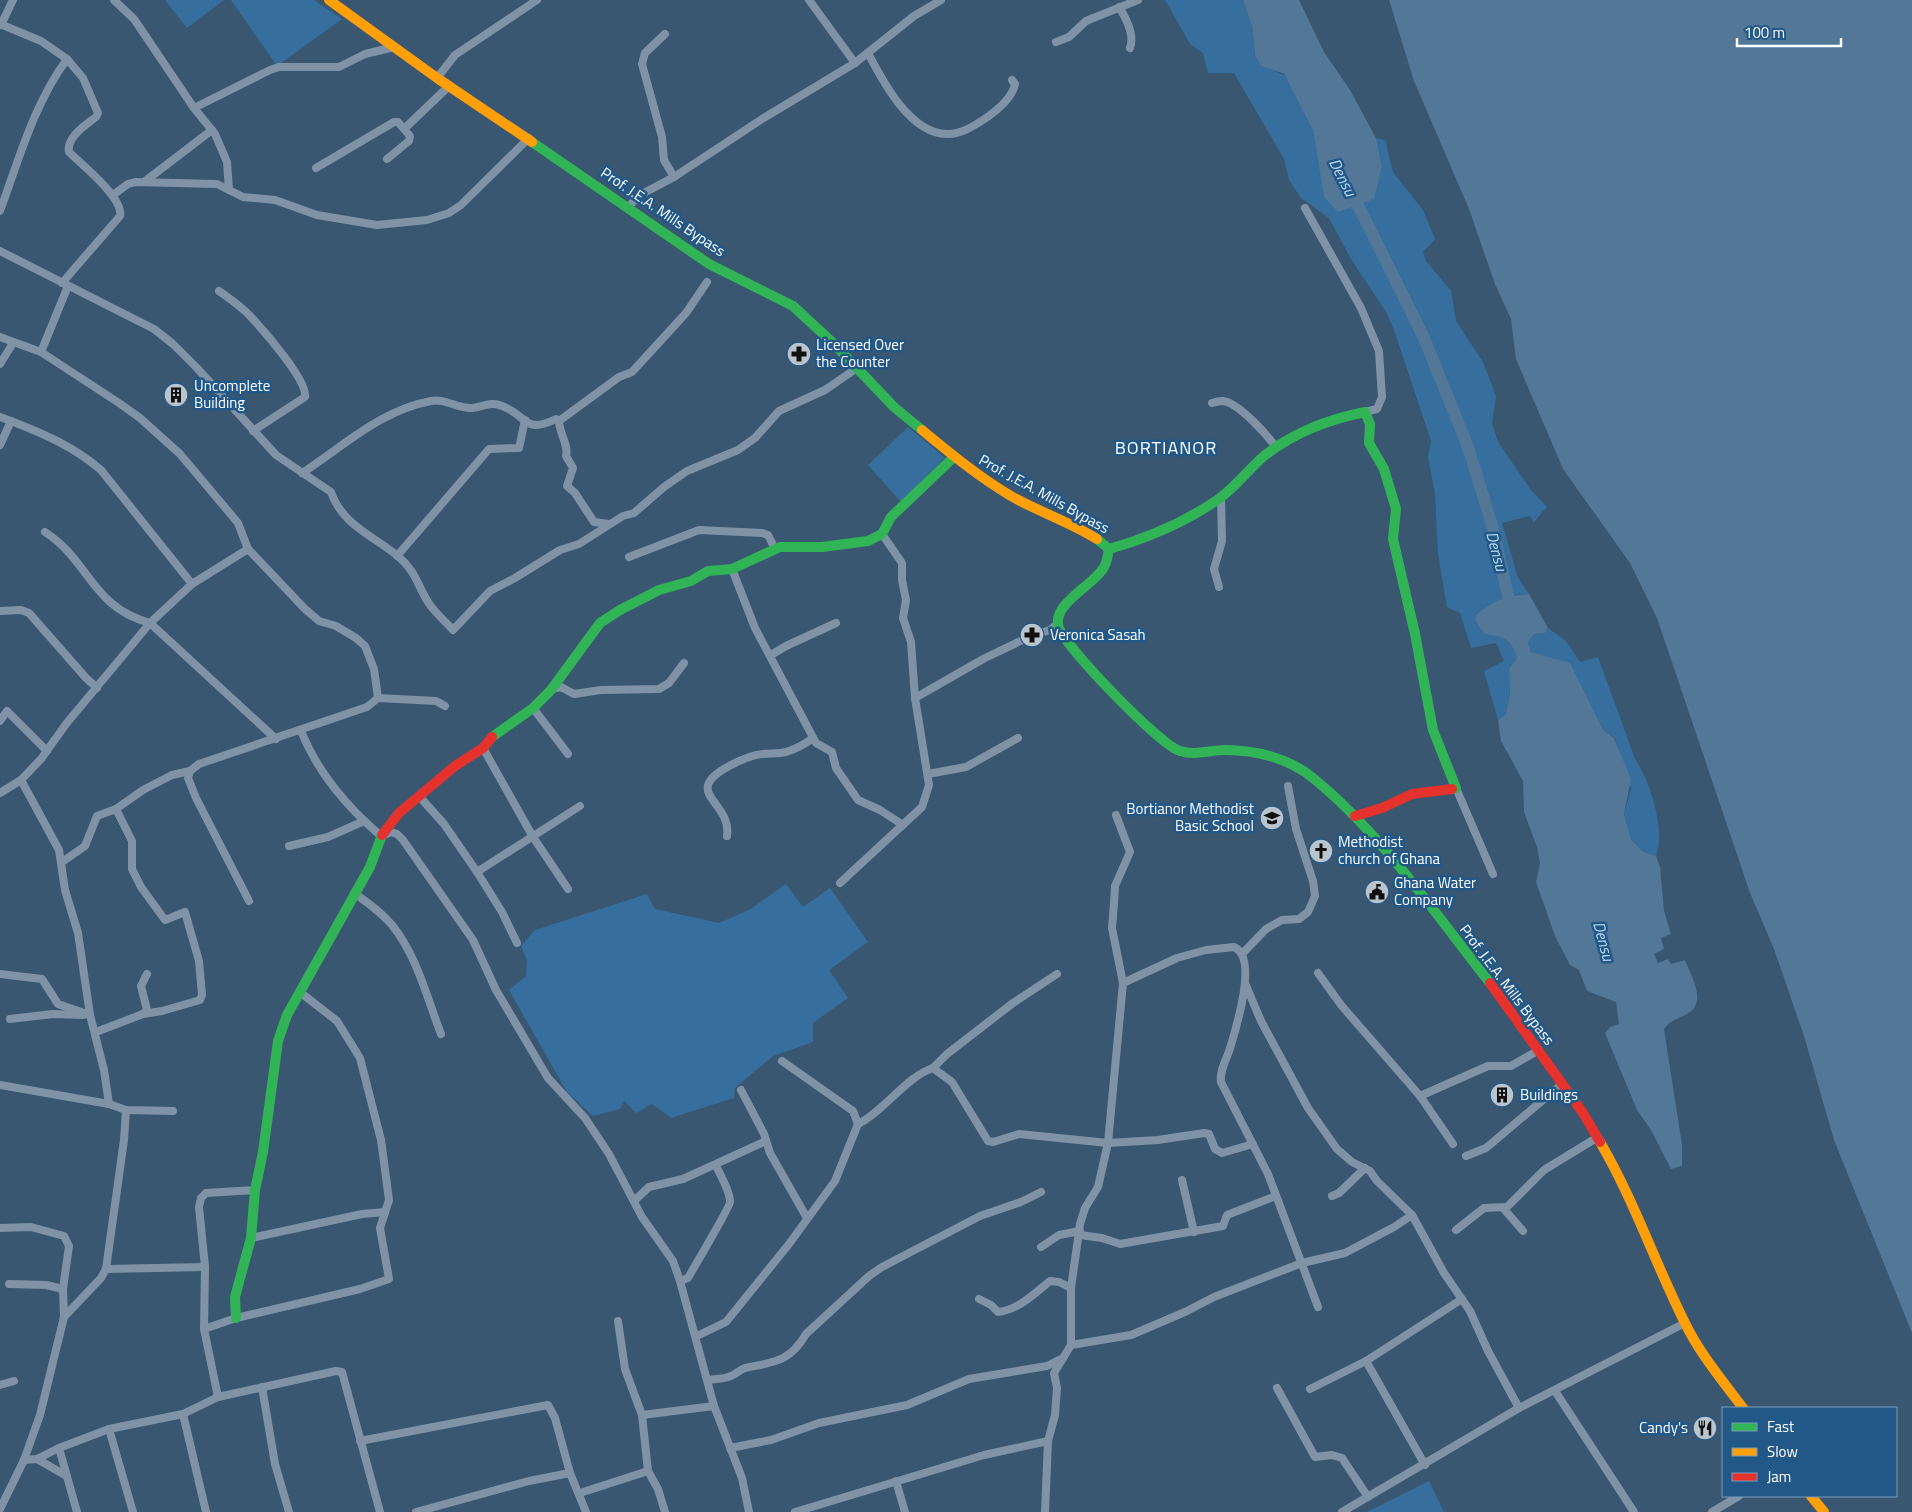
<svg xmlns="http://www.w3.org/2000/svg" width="1912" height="1512" viewBox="0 0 1912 1512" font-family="'Titillium Web',sans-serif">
<rect width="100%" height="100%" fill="#395771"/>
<!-- green -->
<g fill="#366e9e">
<polygon points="165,0 224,0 187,28"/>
<polygon points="231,0 314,0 342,19 277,66"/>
<path d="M 1165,0 L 1243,0 L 1252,26 L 1255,55 L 1278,73 L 1298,78 L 1307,92 L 1319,161 L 1382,166 L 1376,138 L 1385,140 L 1393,172 L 1423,210 L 1435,239 L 1423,252 L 1426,261 L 1451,291 L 1456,321 L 1483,362 L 1496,396 L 1492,423 L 1498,442 L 1531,490 L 1547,507 L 1534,522 L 1530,516 L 1502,523 L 1518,578 L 1529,594 L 1516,595 L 1485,633 C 1504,637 1511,639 1517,658 L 1509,669 L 1510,696 L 1505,715 L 1498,720 L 1484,671 L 1504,661 L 1496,643 L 1471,648 L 1460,613 L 1447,607 L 1438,554 L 1435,494 L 1428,456 L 1431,441 L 1394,330 L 1386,312 L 1351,259 L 1329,218 L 1301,198 L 1289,180 L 1284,159 L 1234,73 L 1208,73 L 1203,53 L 1190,44 Z"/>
<polygon points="908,427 945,458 901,502 868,465"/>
<path d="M 1548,628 L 1566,641 L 1580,662 L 1598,657 L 1635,759 C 1650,781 1666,830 1656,856 L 1642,851 L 1631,839 L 1624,814 L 1631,789 L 1615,738 L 1603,730 L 1592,711 L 1531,652 L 1528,642 L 1534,634 L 1545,633 Z"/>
<polygon points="786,884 803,907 830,888 868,942 829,970 848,998 813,1023 813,1042 773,1056 735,1088 734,1098 671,1118 652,1104 636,1113 624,1101 620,1109 593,1116 567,1092 509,990 526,976 527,960 521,946 535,930 647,894 655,909 719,923 749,910"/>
<polygon points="1429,1481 1444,1512 1367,1512"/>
</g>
<!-- water -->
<g fill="#527797">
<polygon points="1243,0 1299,0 1324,52 1350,90 1376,138 1382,166 1374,199 1338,212 1324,197 1307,92 1298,78 1261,66 1255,55 1252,26"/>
<polygon points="1389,0 1912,0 1912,1333 1834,1140 1804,1036 1774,949 1750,893 1657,618 1630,563 1563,469 1516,359 1511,319 1495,284 1469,209 1414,81"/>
<path d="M 1529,594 L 1548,628 L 1545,633 L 1534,634 L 1528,642 L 1531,652 L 1570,663 L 1603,730 L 1614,738 L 1631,779 L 1624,814 L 1631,839 L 1642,851 L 1656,856 L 1660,867 L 1664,911 L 1671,934 L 1661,938 L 1664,949 L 1654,954 L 1658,963 L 1668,959 L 1671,964 L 1685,960 C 1691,976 1708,1002 1687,1014 C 1678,1019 1670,1020 1664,1029 L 1682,1145 L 1682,1166 L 1671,1169 L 1651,1130 L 1637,1110 L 1605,1033 L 1610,1027 L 1619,1024 L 1616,1002 L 1587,991 L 1579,970 L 1570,965 L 1555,936 L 1536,882 L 1540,863 L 1537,847 L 1524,812 L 1523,781 L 1501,741 L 1498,720 L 1505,715 L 1510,696 L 1509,669 L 1517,658 C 1511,639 1504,637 1485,634 L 1476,622 L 1476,615 C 1491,601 1509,595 1529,594 Z"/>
</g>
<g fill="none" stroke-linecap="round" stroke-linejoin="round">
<!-- river -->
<g stroke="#527797" stroke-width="12">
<polyline points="1285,62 1317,125"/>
<polyline points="1350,189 1424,338 1468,447 1492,525 1512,613"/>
</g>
<!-- street -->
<g stroke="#8093a6" stroke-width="8">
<polyline points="114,0 134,19 194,108 215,134 227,162 229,190"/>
<polyline points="809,0 855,63"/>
<path d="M 1119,7 C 1126,18 1135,35 1130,48"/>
<path d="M 0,24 L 41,41 L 67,59 C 34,104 19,159 0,211"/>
<polyline points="1,25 13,0"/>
<polyline points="665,34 645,53 642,64 662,137 664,160 674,177"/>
<polyline points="1056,42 1069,37 1086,21 1138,0"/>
<path d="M 868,53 C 883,82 911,135 948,134 C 961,134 972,127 983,120 C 995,112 1012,99 1015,84 L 1012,80"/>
<polyline points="437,78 455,55 537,0"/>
<polyline points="194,108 270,70 279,67 339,67 365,54 394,47"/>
<polyline points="387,159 409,141 410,136 404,129 449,86"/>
<polyline points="316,168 394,122 398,122 404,129"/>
<polyline points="144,182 212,130"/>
<polyline points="113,195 128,184 135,182 217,184 243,197 275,200 317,215 377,225 427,220 449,213 461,205 529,138"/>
<polyline points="628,207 640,195 674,177 762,119 855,63 914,16 941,0"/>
<polyline points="1305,208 1361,308 1379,351 1382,397 1377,409 1365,412"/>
<path d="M 0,251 L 154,329 L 173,344 L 197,368 L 276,455 L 331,492 C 342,525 374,536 399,557 C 416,572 417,584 428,602 C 434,612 445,621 453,630 L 490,591 L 515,578 L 560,550 L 579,544 L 623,516 L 634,513 L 664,487 L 687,471 L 738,450 L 755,438 L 779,411 L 825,390 L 857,368"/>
<path d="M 62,283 L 120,216 C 124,198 82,165 69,152 C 66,137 86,125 96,117 L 98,113 L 83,78 L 67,59"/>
<path d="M 219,291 C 230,299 242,307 252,318 C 264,331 308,381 305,397 L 253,431"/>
<polyline points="0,337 41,352 119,403 140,418 180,454 238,523 248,549 305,609 319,621 336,626 356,638 365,646 374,669 378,698"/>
<polyline points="41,352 68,286"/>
<polyline points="0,364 13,343"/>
<path d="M 1212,403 C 1215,402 1220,401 1223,401 C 1239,403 1267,435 1276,447"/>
<polyline points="0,417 11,421 0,445"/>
<path d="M 11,421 C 44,434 73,446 101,470 L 192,584"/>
<polyline points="559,421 619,377 632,372 686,313 707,282"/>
<path d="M 302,473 C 344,446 381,410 431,401 C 445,398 458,409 472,408 C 483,407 491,401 502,406 C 528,415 523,435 556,419 L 559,421 C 559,433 569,445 566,456 L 573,468 L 567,486 L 575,493 L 594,522 L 609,524"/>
<path d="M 45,532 C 90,561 91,607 150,623 L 276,739"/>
<polyline points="397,556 489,449 519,448 525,420"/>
<polyline points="629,557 699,530 762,533 768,535 775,549"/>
<polyline points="732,569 755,628 816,743 832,752 836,768 858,800 880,810 903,825"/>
<polyline points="1219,587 1214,569 1222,541 1221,497"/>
<polyline points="0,611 21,610 29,613 86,678 97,688"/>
<polyline points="771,655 786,646 836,623"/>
<polyline points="551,689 561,687 574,694 601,690 659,689 669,683 684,663"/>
<polyline points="915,698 985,658 1031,636 1050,630 1058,624"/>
<polyline points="533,708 568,754"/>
<polyline points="0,721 7,711 47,751"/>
<path d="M 301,731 C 318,773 347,807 381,836 L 391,832 L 397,834 L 403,840 L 473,940 L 496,990 L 548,1078 L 585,1118 L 609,1154 L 642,1217 L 673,1261 L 680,1281"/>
<polyline points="483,748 533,837 568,889"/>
<polyline points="190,771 188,778 196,798 249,901"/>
<polyline points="928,774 966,767 1018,738"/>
<polyline points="1456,788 1493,874"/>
<polyline points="0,793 21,780"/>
<polyline points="419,796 444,824 477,872 580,806"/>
<polyline points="116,809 132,841 132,869 141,887 165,920 185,912 199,961 202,995 200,1000 162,1011 143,1014"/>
<path d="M 727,836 C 731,811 704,799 708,785 C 712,771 749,755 763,754 C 771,753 778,754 786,752 C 796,749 805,744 813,738"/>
<polyline points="289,846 328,837 364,821"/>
<polyline points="62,862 85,846 97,816 116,809 143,790 172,775 190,771 199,764 367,707 378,698 436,701 445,706"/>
<polyline points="477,872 502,912 517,943"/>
<polyline points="840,883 922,807 929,785 915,698 911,642 903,618 906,600 902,580 902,563 882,534"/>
<path d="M 354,893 C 368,903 381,912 392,925 C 417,956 427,998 441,1034"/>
<polyline points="1242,954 1266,929 1282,920 1299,919 1308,912 1315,896 1313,881 1296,829 1288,786"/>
<polyline points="1318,973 1341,1005 1420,1096 1453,1144"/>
<polyline points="0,974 42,979 58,1004 90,1015"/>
<path d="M 1123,983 L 1177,958 L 1206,950 L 1234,947 C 1258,957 1237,1025 1231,1045 C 1228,1057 1219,1070 1221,1082 L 1268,1174 L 1318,1307"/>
<polyline points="1245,983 1261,1021 1308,1108 1337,1149 1352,1162 1370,1171 1377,1181 1412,1215 1444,1273 1470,1311 1488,1351 1519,1408"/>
<polyline points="10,1019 53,1014 83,1015"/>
<polyline points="96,1032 143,1014 147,1010 141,986 147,974"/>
<polyline points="782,1061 853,1111 858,1124"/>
<polyline points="933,1068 947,1054 1013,1003 1057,974"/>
<polyline points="0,1085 109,1104 126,1110 173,1111"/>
<polyline points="741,1090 764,1134 770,1153 807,1218"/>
<polyline points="1420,1096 1488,1066 1511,1066 1539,1050"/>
<polyline points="109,1104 104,1070 90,1015 78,933 65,890 59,850 21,780 41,759 66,724 150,623 192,584 248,549"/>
<polyline points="1466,1156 1486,1148 1562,1084"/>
<path d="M 716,1166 C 721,1176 730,1191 730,1202 C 730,1207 693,1269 688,1278 L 680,1281 L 714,1406 L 742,1478 L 749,1512"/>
<polyline points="1182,1180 1194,1232"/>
<polyline points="1332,1196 1339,1193 1365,1168"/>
<polyline points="634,1201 649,1187 683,1179 766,1141"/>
<polyline points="1503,1208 1523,1231"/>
<polyline points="0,1228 31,1227 64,1236 69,1246 63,1289 64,1317 40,1415 24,1460 0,1509"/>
<polyline points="1456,1230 1484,1208 1507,1207 1544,1170 1598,1137"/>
<polyline points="1080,1235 1102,1238 1120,1244 1223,1226 1227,1215 1276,1196"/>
<polyline points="251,1238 362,1214 385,1212"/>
<polyline points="1041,1247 1059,1235 1080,1231"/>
<polyline points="106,1269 205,1267"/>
<polyline points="9,1284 46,1285 63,1289"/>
<path d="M 979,1299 L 991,1305 L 998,1312 C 1018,1310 1034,1294 1050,1281 L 1059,1282 L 1071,1288"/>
<polyline points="64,1317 101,1278 106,1269 124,1140 126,1110"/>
<polyline points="204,1329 236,1318 360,1289 389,1279 380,1228 389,1200 381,1140 360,1058 337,1021 301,993"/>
<path d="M 697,1336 L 726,1322 L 789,1244 L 835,1181 L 858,1124 C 883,1112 907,1076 933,1068 L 952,1082 L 988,1141 L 993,1142 L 1019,1134 L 1108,1143 L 1158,1140 L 1204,1133 L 1209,1134 L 1215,1149 L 1222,1153 L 1253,1144"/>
<polyline points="1071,1345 1131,1335 1185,1312 1214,1297 1276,1273 1302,1263 1345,1253 1394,1227 1412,1215"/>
<polyline points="1366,1361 1425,1465"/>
<path d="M 708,1380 C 715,1379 725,1379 731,1376 C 736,1374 739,1370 745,1368 C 774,1362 790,1362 806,1334 L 869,1276 L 882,1267 L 980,1216 L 1021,1202 L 1041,1192"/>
<polyline points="0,1385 14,1381"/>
<polyline points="262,1387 275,1464 289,1512"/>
<polyline points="1277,1388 1315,1457 1332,1455 1342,1458 1368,1497"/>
<polyline points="1310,1389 1366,1361 1462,1299"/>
<polyline points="1555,1391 1634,1512"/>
<polyline points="218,1397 204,1329 205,1267 199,1207 201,1198 206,1193 255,1190"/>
<polyline points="183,1414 206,1512"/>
<polyline points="642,1415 714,1406"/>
<polyline points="109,1429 133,1512"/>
<polyline points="360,1441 548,1405 555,1418 570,1473 586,1512"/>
<polyline points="59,1448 77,1512"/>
<polyline points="730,1448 771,1440 819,1423 907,1405 969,1379 1047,1366 1063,1358"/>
<polyline points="37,1459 65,1475"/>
<polyline points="24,1460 37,1459 59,1448 109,1429 183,1414 218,1397 336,1371 342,1372 380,1512"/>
<polyline points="648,1471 658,1489 665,1512"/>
<polyline points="896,1481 905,1512"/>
<polyline points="580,1493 648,1471 642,1415 625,1369 618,1321"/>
<polyline points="416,1512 529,1481 570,1473"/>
<polyline points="795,1512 984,1455 1048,1441"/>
<polyline points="1045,1512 1048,1441 1055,1415 1057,1388 1054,1373 1071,1345 1071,1288 1080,1224 1085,1208 1098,1187 1108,1143 1123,983 1112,928 1114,903 1115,886 1130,852 1116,815"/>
<polyline points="1342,1512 1519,1408 1685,1323"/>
<polyline points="1712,1512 1739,1496"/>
</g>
<!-- fast -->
<g stroke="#30b455" stroke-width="10">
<polyline points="532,142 709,264 793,306 834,344 894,407 922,430"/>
<path d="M 1097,539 L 1109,549 C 1108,555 1107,562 1104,567 C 1095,585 1050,604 1059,628 C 1066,648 1161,746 1180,751 C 1196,756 1209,750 1225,750 C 1255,750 1289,758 1313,778 C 1382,834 1435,914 1490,983"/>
<path d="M 1109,549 C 1148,538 1186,522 1220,498 C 1236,486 1249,469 1264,456 C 1293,433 1330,419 1365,412 L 1370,424 L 1369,443 L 1384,469 L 1396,509 L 1393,539 L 1415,634 L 1433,730 L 1456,788 L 1452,789"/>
<polyline points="492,737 533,708 551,690 600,623 620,610 659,590 691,581 708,571 732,569 780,547 822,547 868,541 882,534 891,517 954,457"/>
<polyline points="236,1318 235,1297 251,1238 255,1190 263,1152 278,1041 287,1015 370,867 382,835"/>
</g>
<!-- slow -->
<g stroke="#ff9f0a" stroke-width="10">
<polyline points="329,0 437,78 532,142"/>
<path d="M 922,430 C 951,454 979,477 1011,496 C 1039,512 1070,522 1097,539"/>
<path d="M 1600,1142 C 1634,1200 1655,1263 1685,1323 C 1700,1354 1722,1380 1743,1408"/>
<polyline points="1811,1496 1824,1512"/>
</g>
<!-- jam -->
<g stroke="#e5322d" stroke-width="10">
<polyline points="1355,816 1382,808 1412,794 1452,789"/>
<polyline points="382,835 399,813 455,766 483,748 492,737"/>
<polyline points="1490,983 1583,1113 1600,1142"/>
</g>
</g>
<!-- icons -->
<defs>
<g id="pharmacy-disc" transform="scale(1.25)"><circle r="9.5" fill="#bac4cd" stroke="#225888"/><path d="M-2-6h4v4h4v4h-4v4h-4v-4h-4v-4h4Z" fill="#111"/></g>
<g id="building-disc" transform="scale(1.25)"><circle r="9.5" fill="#bac4cd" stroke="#225888"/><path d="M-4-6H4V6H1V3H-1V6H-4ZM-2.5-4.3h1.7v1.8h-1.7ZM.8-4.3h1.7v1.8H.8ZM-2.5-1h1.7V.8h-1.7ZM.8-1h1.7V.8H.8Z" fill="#111"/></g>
<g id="school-disc" transform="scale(1.25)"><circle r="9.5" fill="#bac4cd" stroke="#225888"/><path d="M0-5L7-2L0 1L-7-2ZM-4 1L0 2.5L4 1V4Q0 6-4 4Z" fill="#111"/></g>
<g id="church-disc" transform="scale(1.25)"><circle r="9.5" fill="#bac4cd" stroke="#225888"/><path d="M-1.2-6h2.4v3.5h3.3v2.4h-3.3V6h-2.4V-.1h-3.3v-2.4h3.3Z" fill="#111"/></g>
<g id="civic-disc" transform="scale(1.25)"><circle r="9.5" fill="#bac4cd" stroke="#225888"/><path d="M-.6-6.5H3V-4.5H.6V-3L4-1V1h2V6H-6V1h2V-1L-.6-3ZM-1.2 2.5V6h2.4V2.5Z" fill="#111"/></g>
<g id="restaurant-disc" transform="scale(1.25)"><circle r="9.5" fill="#bac4cd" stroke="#225888"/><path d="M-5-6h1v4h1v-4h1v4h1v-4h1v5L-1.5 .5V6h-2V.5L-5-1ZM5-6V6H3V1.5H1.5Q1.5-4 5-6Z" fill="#111"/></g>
</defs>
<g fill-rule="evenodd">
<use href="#pharmacy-disc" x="799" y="354"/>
<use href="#building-disc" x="176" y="395"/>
<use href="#pharmacy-disc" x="1032" y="635"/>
<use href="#school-disc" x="1272" y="818"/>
<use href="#church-disc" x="1321" y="851"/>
<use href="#civic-disc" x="1377" y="892"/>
<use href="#building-disc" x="1502" y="1095"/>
<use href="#restaurant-disc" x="1705" y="1428"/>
</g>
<g text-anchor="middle" stroke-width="5" stroke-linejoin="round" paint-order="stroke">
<!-- street labels -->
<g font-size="15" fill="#fff" stroke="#225888">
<text transform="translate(663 212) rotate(34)" y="5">Prof. J.E.A. Mills Bypass</text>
<text transform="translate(1044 494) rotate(29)" y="5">Prof. J.E.A. Mills Bypass</text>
<text transform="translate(1507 985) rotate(53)" y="5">Prof. J.E.A. Mills Bypass</text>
</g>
<!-- poi labels -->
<g font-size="15" fill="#fff" stroke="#225888" text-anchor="start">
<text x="816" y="350">Licensed Over<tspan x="816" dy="17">the Counter</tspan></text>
<text x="194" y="391">Uncomplete<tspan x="194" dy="17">Building</tspan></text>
<text x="1050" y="640">Veronica Sasah</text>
<text x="1254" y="814" text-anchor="end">Bortianor Methodist<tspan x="1254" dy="17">Basic School</tspan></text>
<text x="1338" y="847">Methodist<tspan x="1338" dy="17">church of Ghana</tspan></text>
<text x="1394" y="888">Ghana Water<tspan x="1394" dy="17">Company</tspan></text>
<text x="1520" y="1100">Buildings</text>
<text x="1688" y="1433" text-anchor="end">Candy's</text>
</g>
<!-- water labels -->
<g font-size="16" font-style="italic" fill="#b9d8f1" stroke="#225888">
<text transform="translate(1343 177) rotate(63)" y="6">Densu</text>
<text transform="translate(1497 551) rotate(75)" y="6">Densu</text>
<text transform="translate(1604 941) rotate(75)" y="6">Densu</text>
</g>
<!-- quarter labels -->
<g font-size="18" letter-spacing="1" fill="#fff" stroke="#225888">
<text x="1166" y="454">BORTIANOR</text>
</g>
</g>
<!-- legend -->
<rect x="1722" y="1407" width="175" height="90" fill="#225888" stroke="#7a9bb8"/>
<rect x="1732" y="1423" width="25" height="8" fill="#30b455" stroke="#7a9bb8"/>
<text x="1767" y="1432" font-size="15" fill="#ffffff">Fast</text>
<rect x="1732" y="1448" width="25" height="8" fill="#ff9f0a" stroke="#7a9bb8"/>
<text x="1767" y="1457" font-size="15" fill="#ffffff">Slow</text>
<rect x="1732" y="1473" width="25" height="8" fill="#e5322d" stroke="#7a9bb8"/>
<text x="1767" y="1482" font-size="15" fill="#ffffff">Jam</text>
<!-- scale -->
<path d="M1737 38v8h104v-8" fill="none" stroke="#ffffff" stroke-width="2.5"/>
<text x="1744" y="38" font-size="15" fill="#ffffff" stroke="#225888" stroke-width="4" paint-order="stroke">100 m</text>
</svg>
